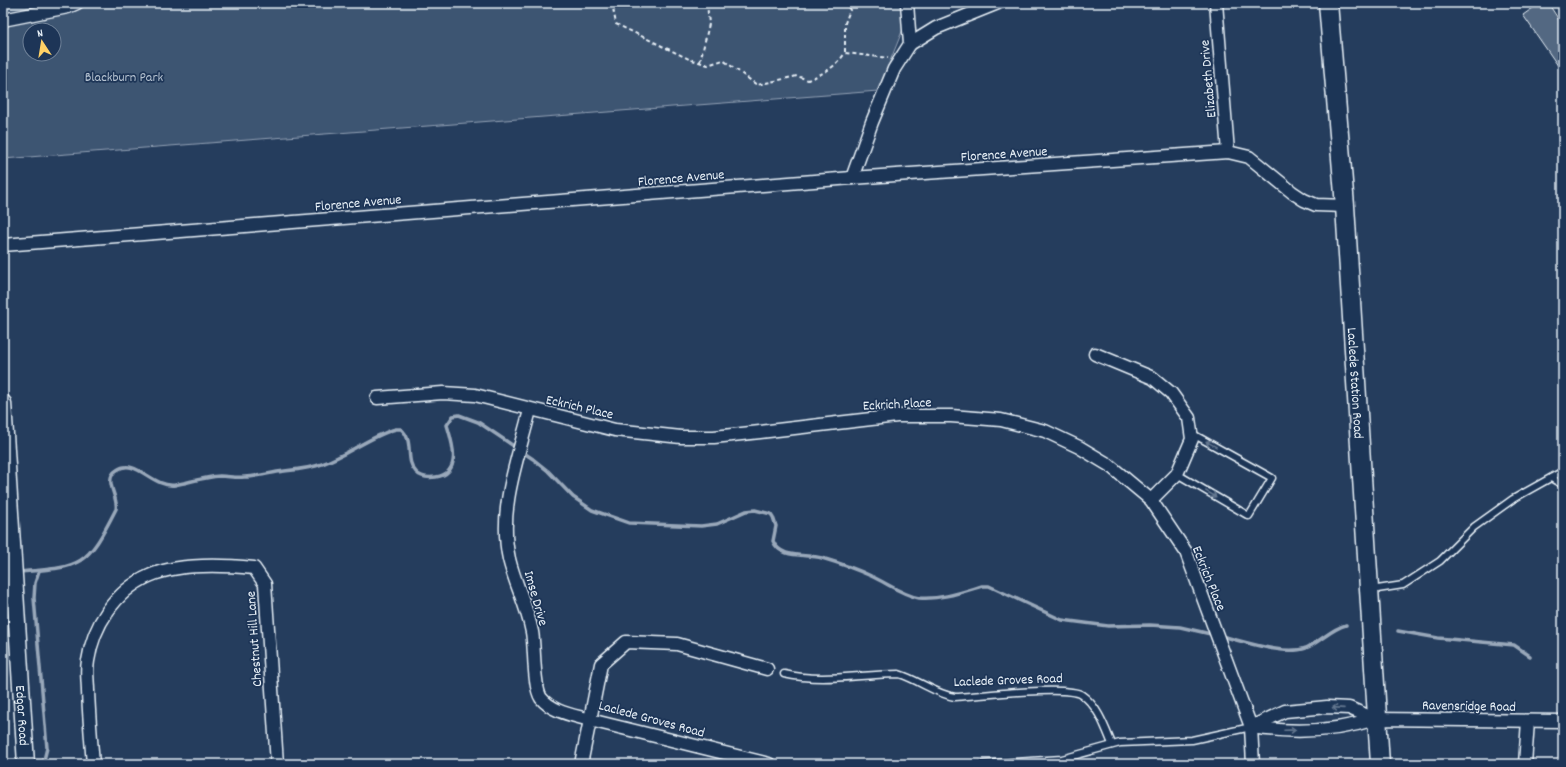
<svg xmlns="http://www.w3.org/2000/svg" width="1566" height="767" viewBox="0 0 1566 767" font-family="Dekko,sans-serif">
<rect width="100%" height="100%" fill="#253d5d"/>
<filter id="ink" filterUnits="userSpaceOnUse"><feTurbulence type="fractalNoise" baseFrequency=".025" numOctaves="2"/><feDisplacementMap in="SourceGraphic" scale="8" xChannelSelector="R" yChannelSelector="G"/><feConvolveMatrix kernelMatrix="1 2 1 2 8 2 1 2 1" color-interpolation-filters="sRGB"/></filter>
<g filter="url(#ink)">
<!-- green -->
<path fill="#3e5472" stroke="#93a2b5" fill-rule="evenodd" d="M 3,3 L 902,3 L 903,29 L 878,91 L 3,159 ZM 30,30 L 54,30 L 54,54 L 30,54 Z"/>
<!-- shadow -->
<polygon fill="#0007" points="1542,3 1547,3 1563,22 1563,71"/>
<g fill="none" stroke-linecap="round" stroke-linejoin="round">
<!-- stream -->
<g stroke="#99a8ba" stroke-width="3.5">
<polyline points="39,571 35,583 34,598 47,748 43,764"/>
<path d="M 18,572 C 82,567 86,568 116,509 C 119,497 102,479 117,470 C 136,457 152,488 175,485 C 190,482 205,477 220,476 C 228,476 236,478 244,477 C 255,477 266,474 277,472 C 292,470 308,469 322,464 C 348,455 370,436 396,429 L 401,429 C 415,441 404,460 416,472 C 421,478 429,478 436,477 C 463,473 452,442 447,425 L 453,416 L 459,415 L 478,422 L 533,459 L 548,471 L 573,497 L 592,510 L 629,523 L 701,526 L 717,524 L 746,511 L 755,510 L 771,514 L 773,517 L 776,526 L 773,541 C 781,560 806,553 822,558 C 839,563 856,569 871,576 C 887,583 902,595 919,598 C 940,600 962,592 982,586 L 989,586 L 1062,620 L 1108,626 L 1150,625 L 1180,627 L 1215,635"/>
<polyline points="1398,631 1438,638 1514,645 1530,656"/>
<path d="M 1221,636 C 1243,641 1284,656 1306,648 C 1320,642 1331,629 1346,625"/>
</g>
</g>
<!-- building -->
<polygon fill="#536782" stroke="#e8f1f8" points="1540,3 1548,3 1563,26 1563,73 1523,15"/>
<g fill="none" stroke-linecap="round" stroke-linejoin="round">
<!-- lane casing -->
<g stroke="#e8f1f8" stroke-width="9">
<g id="lane">
<polyline points="1177,474 1249,516 1272,478 1191,433"/>
<polyline points="1551,478 1563,485"/>
<polyline points="1371,590 1403,585 1440,561 1474,527 1513,499 1563,471"/>
<path d="M 784,674 C 823,683 860,674 899,674 C 919,680 935,694 955,697 C 978,696 1067,685 1082,695 C 1098,706 1105,727 1112,744"/>
<polyline points="983,764 1062,759 1120,743 1192,740 1251,727"/>
</g>
</g>
<!-- street casing -->
<g stroke="#e8f1f8" stroke-width="15">
<g id="street">
<polyline points="1216,3 1228,152"/>
<polyline points="3,20 68,7 77,3"/>
<polyline points="910,44 936,28 998,3"/>
<polyline points="852,178 872,122 894,69 910,44 907,3"/>
<polyline points="3,245 852,178 1228,152 1249,157 1292,192 1304,200 1316,205 1345,206"/>
<polyline points="1095,354 1153,378 1171,393 1189,418 1192,439 1177,474 1151,500"/>
<polyline points="377,398 443,393 475,395 615,430 681,437 714,437 760,432 897,416 951,416 1001,420 1045,431 1079,447 1109,465 1151,500 1186,552 1251,727 1253,764"/>
<path d="M 530,410 C 518,459 498,508 509,559 C 515,584 527,606 532,632 C 535,647 533,686 541,698 C 552,712 573,715 590,720 L 581,764"/>
<polyline points="767,669 677,644 626,642 601,664 590,720 769,764"/>
<path d="M 1251,727 C 1292,733 1336,732 1375,719 L 1563,721"/>
<polyline points="1251,727 1285,711 1327,707 1349,708 1375,719"/>
<path d="M 93,764 C 91,740 89,716 88,691 C 88,682 86,671 88,661 C 93,626 115,591 149,576 C 178,563 223,565 254,568 L 265,584 L 277,764"/>
<polyline points="1525,764 1528,721"/>
</g>
</g>
<!-- secondary casing -->
<g stroke="#e8f1f8" stroke-width="19">
<g id="secondary">
<path id="s1" d="M 3,403 L 26,764"/>
</g>
</g>
<!-- primary casing -->
<g stroke="#e8f1f8" stroke-width="21">
<g id="primary">
<path id="s2" d="M 1328,3 L 1345,206 L 1380,764"/>
</g>
</g>
<!-- path -->
<g stroke="#e8f1f8" stroke-width="2" stroke-dasharray="4 3" stroke-linecap="butt">
<path d="M 612,3 L 616,24 L 689,59 L 708,65 L 723,60 L 757,85 L 797,76 L 808,80 C 824,73 835,68 845,53 L 888,58"/>
<polyline points="845,52 845,23 850,10 846,3"/>
<polyline points="700,62 709,24 707,3"/>
</g>
<!-- lane -->
<use href="#lane" stroke="#1d3557" stroke-width="6"/>
<!-- street -->
<use href="#street" stroke="#1d3557" stroke-width="12"/>
<!-- secondary -->
<use href="#secondary" stroke="#1d3557" stroke-width="16"/>
<!-- primary -->
<use href="#primary" stroke="#1d3557" stroke-width="18"/>
</g>
<!-- one-way arrows -->
<defs><path id="oneway-shaft" d="M-6 0H5M1.5-3L5.5 0L1.5 3" fill="none" stroke-width="1.6" stroke-linecap="round" stroke-linejoin="round"/></defs>
<g stroke="#64778f">
<use href="#oneway-shaft" transform="translate(1211 444) rotate(-151)"/>
<use href="#oneway-shaft" transform="translate(1211 494) rotate(30)"/>
<use href="#oneway-shaft" transform="translate(1338 708) rotate(-176)"/>
<use href="#oneway-shaft" transform="translate(1290 730) rotate(-2)"/>
</g>
</g>
<g text-anchor="middle" stroke-width="3.5" stroke-linejoin="round" paint-order="stroke">
<!-- park labels -->
<g font-size="14" fill="#b5c2d0" stroke="#1d3557">
<text x="124" y="81">Blackburn Park</text>
</g>
<!-- street labels -->
<g font-size="14" fill="#e8f1f8" stroke="#1d3557">
<text transform="translate(1207 79) rotate(-95)" y="5">Elizabeth Drive</text>
<text transform="translate(1004 153) rotate(-4)" y="5">Florence Avenue</text>
<text transform="translate(681 177) rotate(-5)" y="5">Florence Avenue</text>
<text transform="translate(358 202) rotate(-5)" y="5">Florence Avenue</text>
<text dy="5" stroke="none"><textPath href="#s2" startOffset="381">Laclede Station Road</textPath></text>
<text transform="translate(897 403) rotate(-3)" y="5">Eckrich Place</text>
<text transform="translate(580 406) rotate(13)" y="5">Eckrich Place</text>
<text transform="translate(1210 578) rotate(68)" y="5">Eckrich Place</text>
<text transform="translate(537 598) rotate(74)" y="5">Imse Drive</text>
<text transform="translate(253 639) rotate(-94)" y="5">Chestnut Hill Lane</text>
<text transform="translate(1008 679) rotate(-2)" y="5">Laclede Groves Road</text>
<text transform="translate(1469 705) rotate(1)" y="5">Ravensridge Road</text>
<text dy="5" stroke="none"><textPath href="#s1" startOffset="313">Edgar Road</textPath></text>
<text transform="translate(652 718) rotate(15)" y="5">Laclede Groves Road</text>
</g>
</g>
<!-- margin -->
<rect width="1566" height="767" fill="none" stroke="#1d3557" stroke-width="16"/>
<rect x="8" y="8" width="1550" height="751" fill="none" stroke="#e8f1f8" stroke-width="1.5" filter="url(#ink)"/>
<!-- north arrow -->
<g transform="translate(42 42) rotate(348)"><circle r="19" fill="#1d3557" stroke="#6e8097"/>
<path d="M0-3L7 15L0 10L-7 15Z" fill="#ffd166"/>
<text y="-6" font-size="11" font-weight="bold" text-anchor="middle" fill="#e8f1f8">N</text>
</g>
</svg>
